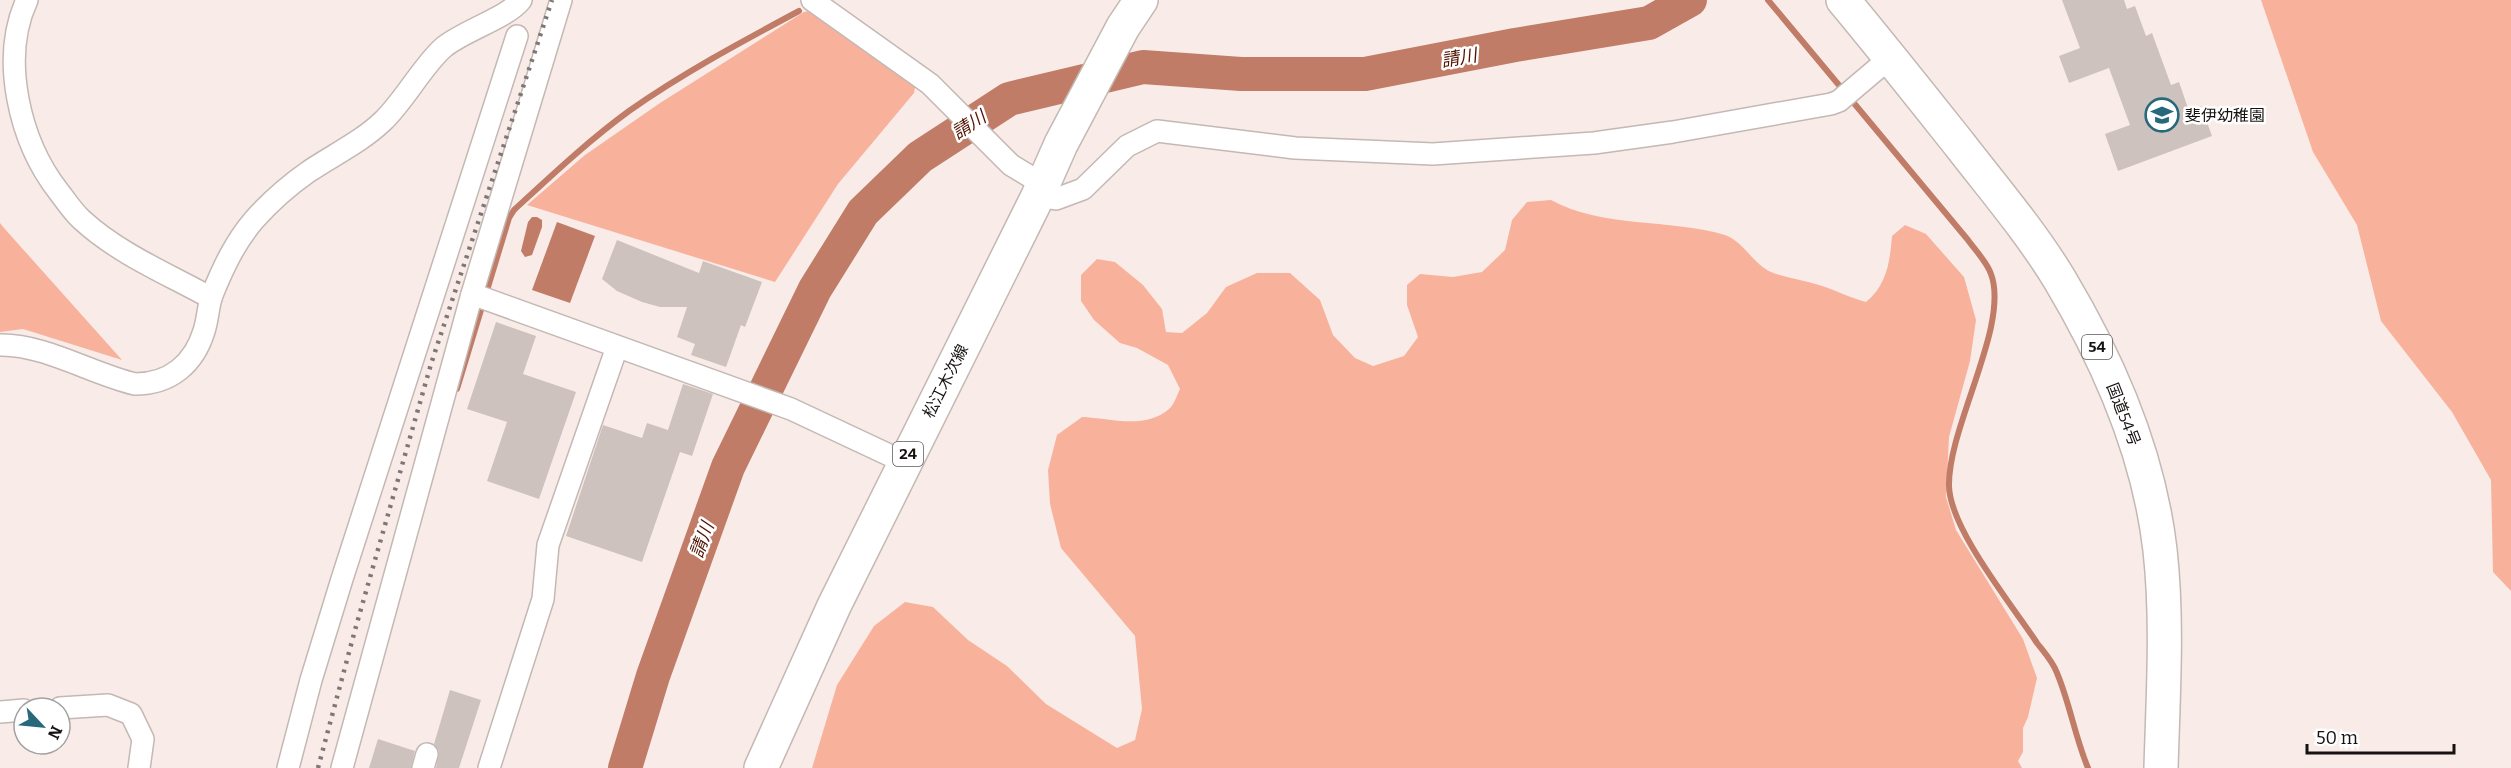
<svg xmlns="http://www.w3.org/2000/svg" width="2511" height="768" viewBox="0 0 2511 768" font-family="Bitter,'Noto Sans JP',serif">
<rect width="100%" height="100%" fill="#f9ece8"/>
<!-- green -->
<g fill="#f8b29c">
<polygon points="2261,0 2511,0 2511,591 2493,572 2491,480 2452,412 2381,321 2357,225 2313,152"/>
<polygon points="813,10 915,87 914,93 838,184 775,282 527,205 585,155 660,103 804,12"/>
<path d="M 1551,200 C 1605,229 1667,218 1725,235 C 1743,241 1753,264 1771,272 C 1786,278 1804,280 1819,285 C 1836,290 1850,298 1866,302 C 1887,285 1890,261 1892,236 L 1905,225 L 1926,234 L 1964,277 L 1976,320 L 1970,361 L 1949,437 L 1946,497 L 1956,530 L 2023,639 L 2037,678 L 2028,717 L 2023,728 L 2023,752 L 2018,761 L 2022,768 L 812,768 L 837,685 L 874,626 L 905,602 L 933,607 L 968,640 L 1007,666 L 1046,704 L 1117,748 L 1135,740 L 1142,709 L 1135,636 L 1061,548 L 1050,504 L 1048,470 L 1057,435 L 1082,417 C 1109,418 1145,430 1169,409 C 1174,405 1177,395 1180,389 L 1168,365 L 1137,348 L 1120,343 L 1094,320 L 1081,301 L 1081,275 L 1097,259 L 1115,262 L 1143,285 L 1162,309 L 1166,332 L 1182,333 L 1207,313 L 1226,287 L 1257,273 L 1290,273 L 1320,300 L 1333,335 L 1355,358 L 1373,366 L 1404,356 L 1418,337 L 1407,305 L 1407,285 L 1420,274 L 1453,277 L 1482,272 L 1505,250 L 1512,220 L 1527,202 Z"/>
<polygon points="0,223 4,228 122,360 23,329 0,332"/>
</g>
<!-- water -->
<g fill="#c07c66">
<polygon points="532,217 537,217 542,220 542,227 532,255 525,257 521,251 528,222"/>
<polygon points="557,222 595,236 570,303 532,290"/>
</g>
<g fill="none" stroke-linecap="round" stroke-linejoin="round">
<!-- stream -->
<g stroke="#c07c66" stroke-width="6">
<path d="M 1768,0 L 1968,240 C 1975,250 1987,262 1991,274 C 2010,325 1948,426 1949,486 C 1950,529 2012,605 2037,643 C 2044,652 2053,662 2057,673 C 2070,704 2075,737 2088,768"/>
<path d="M 457,389 L 509,218 L 514,210 C 552,175 588,141 629,111 C 683,73 741,42 799,11"/>
</g>
<!-- river -->
<polyline stroke="#c07c66" stroke-width="34" points="625,768 653,676 728,467 815,289 863,212 920,157 1009,99 1143,67 1241,74 1365,74 1515,45 1649,23 1690,0"/>
</g>
<!-- building -->
<g fill="#cec2be">
<polygon points="2062,0 2124,0 2127,9 2135,6 2146,36 2152,33 2171,85 2179,82 2189,111 2201,106 2212,136 2118,171 2105,134 2130,125 2109,68 2069,83 2059,56 2080,48"/>
<polygon points="617,240 699,273 703,261 762,282 745,327 741,325 726,367 691,355 695,344 677,337 687,307 660,307 642,302 617,291 602,279"/>
<polygon points="496,322 536,336 523,374 576,392 539,499 487,481 507,422 467,409"/>
<polygon points="683,384 713,394 692,456 680,452 642,562 566,536 603,425 642,438 647,423 668,430"/>
<polygon points="450,690 481,700 459,768 436,768 439,751 434,744"/>
<polygon points="378,739 415,751 411,768 369,768"/>
</g>
<g fill="none" stroke-linecap="round" stroke-linejoin="round">
<!-- street casing -->
<g stroke="#c4b8b4" stroke-width="24">
<g id="street">
<path d="M 27,0 C 0,58 19,141 59,192 C 66,201 73,212 82,220 C 119,254 168,274 211,298"/>
<polyline points="812,0 930,84 1011,165 1044,185"/>
<polyline points="1038,196 1056,199 1083,189 1127,146 1157,131 1295,148 1433,154 1594,143 1673,132 1831,104 1839,101 1891,57"/>
<polyline points="472,294 791,409 904,462"/>
<path d="M 0,345 C 44,344 92,374 135,384 C 170,384 194,364 204,331 C 208,319 208,306 212,295 C 223,268 235,242 254,220 C 270,202 288,186 308,172 C 333,155 361,142 383,121 C 405,100 423,65 444,47 C 465,30 507,18 521,0"/>
<polyline points="60,708 108,705 131,714 143,739 139,768"/>
<polyline points="0,712 24,710"/>
<polyline points="288,768 311,680 342,579 517,36"/>
<polyline points="342,768 472,294 561,0"/>
<polyline points="423,768 427,754"/>
<polyline points="489,768 543,599 548,545 617,347"/>
</g>
</g>
<!-- primary casing -->
<g stroke="#c4b8b4" stroke-width="36">
<polyline id="primary" points="761,768 834,606 1038,196 1061,144 1123,27 1141,0"/>
</g>
<!-- highway casing -->
<g stroke="#c4b8b4" stroke-width="36">
<path id="highway" d="M 1843,0 C 1883,48 1921,96 1960,145 C 1994,189 2031,232 2060,280 C 2109,362 2149,454 2160,550 C 2168,622 2163,696 2161,768"/>
</g>
<!-- street -->
<use href="#street" stroke="#fff" stroke-width="21"/>
<!-- primary -->
<use href="#primary" stroke="#fff" stroke-width="33"/>
<!-- highway -->
<use href="#highway" stroke="#fff" stroke-width="33"/>
<!-- rail -->
<polyline stroke="#7f7774" stroke-width="4.5" stroke-dasharray="3 6" stroke-linecap="butt" points="318,768 355,630 431,364 552,0"/>
</g>
<!-- icons -->
<defs>
<g id="school-ring" transform="scale(1.725)"><circle r="9.5" fill="#fff" stroke="#26697b" stroke-width="1.5"/><path d="M0-5L7-2L0 1L-7-2ZM-4 1L0 2.5L4 1V4Q0 6-4 4Z" fill="#26697b"/></g>
</defs>
<g fill-rule="evenodd">
<use href="#school-ring" x="2162" y="115"/>
</g>
<g text-anchor="middle" stroke-width="5" stroke-linejoin="round" paint-order="stroke">
<!-- shield labels -->
<g fill="#fff" stroke="#5c5958" stroke-width="1.5">
<rect x="2082" y="335" width="30" height="24" rx="4.5"/>
<rect x="893" y="442" width="30" height="24" rx="4.5"/>
</g>
<g font-size="15" font-weight="bold" fill="#161211">
<text x="2097" y="352">54</text>
<text x="908" y="459">24</text>
</g>
<!-- poi labels -->
<g font-size="16" fill="#161211" stroke="#fff" text-anchor="start">
<text x="2185" y="121">斐伊幼稚園</text>
</g>
<!-- street labels -->
<g font-size="16" fill="#161211" stroke="#fff">
<text transform="translate(945 381) rotate(-63)" y="6">松江木次線</text>
<text transform="translate(2124 414) rotate(69)" y="6">国道54号</text>
</g>
<!-- water labels -->
<g font-size="18" font-style="italic" fill="#521300" stroke="#fff">
<text transform="translate(1459 58) rotate(-10)" y="6">請川</text>
<text transform="translate(969 125) rotate(-33)" y="6">請川</text>
<text transform="translate(702 540) rotate(-70)" y="6">請川</text>
</g>
</g>
<!-- north arrow -->
<g transform="translate(42 726) rotate(116)"><circle r="28" fill="#ffffff" stroke="#a2a0a0" stroke-width="1.5"/>
<path d="M0-4.5L10 22L0 15L-10 22Z" fill="#26697b"/>
<text y="-9" font-size="16" font-weight="bold" text-anchor="middle" fill="#161211">N</text>
</g>
<!-- scale -->
<path d="M2307 744v9h147v-9" fill="none" stroke="#161211" stroke-width="3"/>
<text x="2316" y="744" font-size="18" fill="#161211" stroke="#ffffff" stroke-width="4.5" paint-order="stroke">50 m</text>
</svg>
